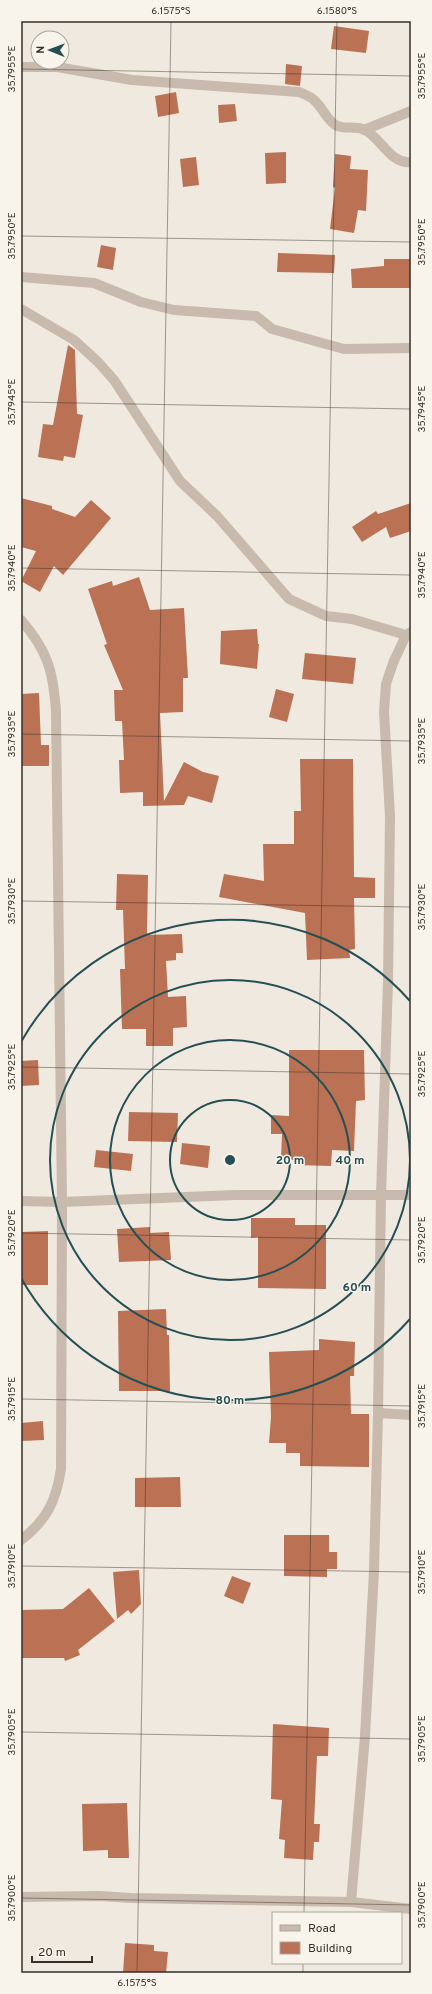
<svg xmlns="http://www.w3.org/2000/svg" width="432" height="1994" viewBox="0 0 432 1994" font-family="Overpass,sans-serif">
<rect width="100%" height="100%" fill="#f0e9df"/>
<!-- building -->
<g fill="#ba7154">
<polygon points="334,26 369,31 366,53 331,49"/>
<polygon points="286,64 302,66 300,86 285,84"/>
<polygon points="176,92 179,113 158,117 155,96"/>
<polygon points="235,104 237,121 219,123 218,105"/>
<polygon points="286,152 286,183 266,184 265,153"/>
<polygon points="335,154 351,156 350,169 368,170 366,211 358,210 354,233 330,229 335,188 333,187"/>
<polygon points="196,157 199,185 183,187 180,159"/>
<polygon points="101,245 116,248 113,270 97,267"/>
<polygon points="278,253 335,255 334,273 277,272"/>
<polygon points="384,259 411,259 411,288 352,288 351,269 384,266"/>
<polygon points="68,345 75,350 77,414 83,415 75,458 64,456 63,461 38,457 43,424 53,425"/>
<polygon points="21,498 52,506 52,509 75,517 91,500 111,518 63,575 54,566 40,592 21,581 36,551 21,547"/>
<polygon points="411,503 411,531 390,538 386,527 362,542 352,527 376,511 378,514"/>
<polygon points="139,577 150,610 184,608 188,678 183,678 183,712 160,713 164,801 184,762 203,772 219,776 212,803 188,796 184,805 143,806 143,792 120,793 119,760 124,760 122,721 115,721 114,690 123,690 104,645 107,644 88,589 112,581 113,586"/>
<polygon points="257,629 258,644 259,644 257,669 220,664 221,631"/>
<polygon points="305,653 356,658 353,684 302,679"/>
<polygon points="276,689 294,694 287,722 269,717"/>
<polygon points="39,693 41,745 49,745 49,766 21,766 21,694"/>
<polygon points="300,759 353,759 354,877 375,878 375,898 354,898 355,949 349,950 350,958 307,960 305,913 219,897 224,874 264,881 263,844 294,844 294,811 301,811"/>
<polygon points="117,874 148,875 147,935 182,934 183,953 176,953 176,960 166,961 168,997 186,996 187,1027 173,1028 173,1046 146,1046 146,1029 122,1029 120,969 125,969 123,910 116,910"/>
<polygon points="289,1050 364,1050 365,1100 356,1101 354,1151 332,1150 331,1166 295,1165 295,1160 281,1159 282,1134 271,1134 271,1115 289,1116"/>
<polygon points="38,1060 39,1085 21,1086 21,1061"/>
<polygon points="129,1112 178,1113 177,1142 128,1141"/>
<polygon points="182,1143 210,1146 208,1168 180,1164"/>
<polygon points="96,1150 133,1154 131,1171 94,1167"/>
<polygon points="251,1218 295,1218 295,1225 326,1225 326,1289 258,1288 258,1237 251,1238"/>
<polygon points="150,1227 150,1233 169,1232 171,1260 119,1262 117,1229"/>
<polygon points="48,1231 48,1285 21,1285 21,1232"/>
<polygon points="166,1309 167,1335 169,1335 170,1391 119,1391 118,1311"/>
<polygon points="319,1339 355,1342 354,1376 350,1376 351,1414 369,1414 369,1467 300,1466 300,1453 286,1453 286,1443 269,1443 271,1417 269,1352 319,1350"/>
<polygon points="43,1421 44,1440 21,1441 21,1423"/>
<polygon points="180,1477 181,1507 135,1507 135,1478"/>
<polygon points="284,1535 329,1535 329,1552 337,1552 337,1569 327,1569 327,1577 284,1576"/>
<polygon points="139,1570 141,1604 131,1614 128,1610 117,1619 113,1572"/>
<polygon points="232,1576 251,1583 243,1604 224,1596"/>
<polygon points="89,1588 115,1621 78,1650 80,1655 65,1661 64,1658 21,1658 21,1610 63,1609"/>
<polygon points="273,1724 329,1728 328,1756 317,1756 314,1824 320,1824 319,1842 314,1842 313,1860 284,1858 285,1840 279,1839 282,1800 271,1799"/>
<polygon points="127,1803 129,1858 108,1858 108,1850 83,1851 82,1804"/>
<polygon points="125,1943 154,1945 154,1951 168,1952 166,1973 123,1973"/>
</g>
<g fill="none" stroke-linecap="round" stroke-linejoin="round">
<!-- minor -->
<g stroke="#c8baac" stroke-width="10">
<path d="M 21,67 L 57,67 L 132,80 L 299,92 C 304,94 312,97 315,101 C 323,108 327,121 337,126 C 346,129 357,126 365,130 C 381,138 391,165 411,162"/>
<polyline points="364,130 411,111"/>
<polyline points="21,277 94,283 141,302 174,310 256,316 272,329 344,349 411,348"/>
<polyline points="21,309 74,340 98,362 114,380 180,481 217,516 289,599 326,616 352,619 406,635"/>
<path d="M 21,620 C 48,651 53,671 56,711 L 62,1202 L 61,1469 C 56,1501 47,1520 21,1540"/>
<polyline points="21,1201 62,1202 235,1195 411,1195"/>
<polyline points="378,1413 411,1415"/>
<polyline points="21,1897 99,1896 131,1898 351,1902 411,1909"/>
<polyline points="351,1902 365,1736 374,1571 378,1413 381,1195 388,982 390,816 384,712 386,684 393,663 406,635 411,632"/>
</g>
</g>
<!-- ticks -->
<path fill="none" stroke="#362f2a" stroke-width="1" stroke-opacity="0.45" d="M 21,69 L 411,76M 21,236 L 411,242M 21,402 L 411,409M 21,568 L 411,575M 21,734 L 411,741M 21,901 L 411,907M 21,1067 L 411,1074M 21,1233 L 411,1240M 21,1399 L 411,1406M 21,1566 L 411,1572M 21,1732 L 411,1739M 21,1898 L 411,1905M 304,1913 L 337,21M 137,1973 L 171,21M 303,1973 L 303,1963"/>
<!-- distance rings -->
<g fill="none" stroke="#244f54" stroke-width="2">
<circle cx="230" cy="1160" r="60"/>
<circle cx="230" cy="1160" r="120"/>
<circle cx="230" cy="1160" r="180"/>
<path d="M410 1319A240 240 0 0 1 21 1278M21 1042A240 240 0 0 1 410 1001"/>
</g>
<circle cx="230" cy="1160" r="6" fill="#244f54" stroke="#f8f3eb" stroke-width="2"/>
<g font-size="12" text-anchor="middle" font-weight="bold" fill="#244f54" stroke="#f8f3eb" stroke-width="3" stroke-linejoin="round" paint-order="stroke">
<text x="290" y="1164">20 m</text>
<text x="350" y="1164">40 m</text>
<text x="357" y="1291">60 m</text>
<text x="230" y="1404">80 m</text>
</g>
<!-- border -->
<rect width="432" height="1994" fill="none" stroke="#f8f3eb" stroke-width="44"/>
<!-- legend -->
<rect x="272" y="1912" width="130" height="52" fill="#f8f3eb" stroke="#aaa59e"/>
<rect x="280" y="1925" width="20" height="6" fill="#c8baac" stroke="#aaa59e"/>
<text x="308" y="1932" font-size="12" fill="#362f2a">Road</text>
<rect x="280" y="1942" width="20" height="12" fill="#ba7154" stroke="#aaa59e"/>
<text x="308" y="1952" font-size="12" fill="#362f2a">Building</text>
<!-- north arrow -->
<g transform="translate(50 50) rotate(271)"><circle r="19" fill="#f8f3eb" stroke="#aaa59e"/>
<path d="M0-3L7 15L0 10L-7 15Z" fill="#244f54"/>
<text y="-6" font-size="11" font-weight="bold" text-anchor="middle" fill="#362f2a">N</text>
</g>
<!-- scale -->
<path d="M32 1956v6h60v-6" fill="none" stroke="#362f2a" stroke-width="2"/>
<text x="38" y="1956" font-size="12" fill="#362f2a" stroke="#f8f3eb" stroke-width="3" paint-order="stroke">20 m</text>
<rect x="22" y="22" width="388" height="1950" fill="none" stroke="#362f2a" stroke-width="1.5"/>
<g font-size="10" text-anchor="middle" fill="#362f2a">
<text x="171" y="14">6.1575°S</text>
<text x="337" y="14">6.1580°S</text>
<text transform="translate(11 69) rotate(-90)" y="4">35.7955°E</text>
<text transform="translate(421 76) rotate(-90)" y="4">35.7955°E</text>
<text transform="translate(11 236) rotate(-90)" y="4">35.7950°E</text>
<text transform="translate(421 242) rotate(-90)" y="4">35.7950°E</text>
<text transform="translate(11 402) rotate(-90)" y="4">35.7945°E</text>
<text transform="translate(421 409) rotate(-90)" y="4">35.7945°E</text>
<text transform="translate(11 568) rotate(-90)" y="4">35.7940°E</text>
<text transform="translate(421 575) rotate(-90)" y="4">35.7940°E</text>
<text transform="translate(11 734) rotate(-90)" y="4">35.7935°E</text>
<text transform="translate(421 741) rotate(-90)" y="4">35.7935°E</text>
<text transform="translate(11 901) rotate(-90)" y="4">35.7930°E</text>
<text transform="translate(421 907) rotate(-90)" y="4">35.7930°E</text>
<text transform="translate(11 1067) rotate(-90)" y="4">35.7925°E</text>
<text transform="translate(421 1074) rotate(-90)" y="4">35.7925°E</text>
<text transform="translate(11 1233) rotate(-90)" y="4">35.7920°E</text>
<text transform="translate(421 1240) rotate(-90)" y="4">35.7920°E</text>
<text transform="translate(11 1399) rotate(-90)" y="4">35.7915°E</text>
<text transform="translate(421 1406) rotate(-90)" y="4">35.7915°E</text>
<text transform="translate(11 1566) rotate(-90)" y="4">35.7910°E</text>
<text transform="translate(421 1572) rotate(-90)" y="4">35.7910°E</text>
<text transform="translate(11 1732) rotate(-90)" y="4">35.7905°E</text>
<text transform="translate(421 1739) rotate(-90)" y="4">35.7905°E</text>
<text transform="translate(11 1898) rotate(-90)" y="4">35.7900°E</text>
<text transform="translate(421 1905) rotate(-90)" y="4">35.7900°E</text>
<text x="137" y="1986">6.1575°S</text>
</g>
</svg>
